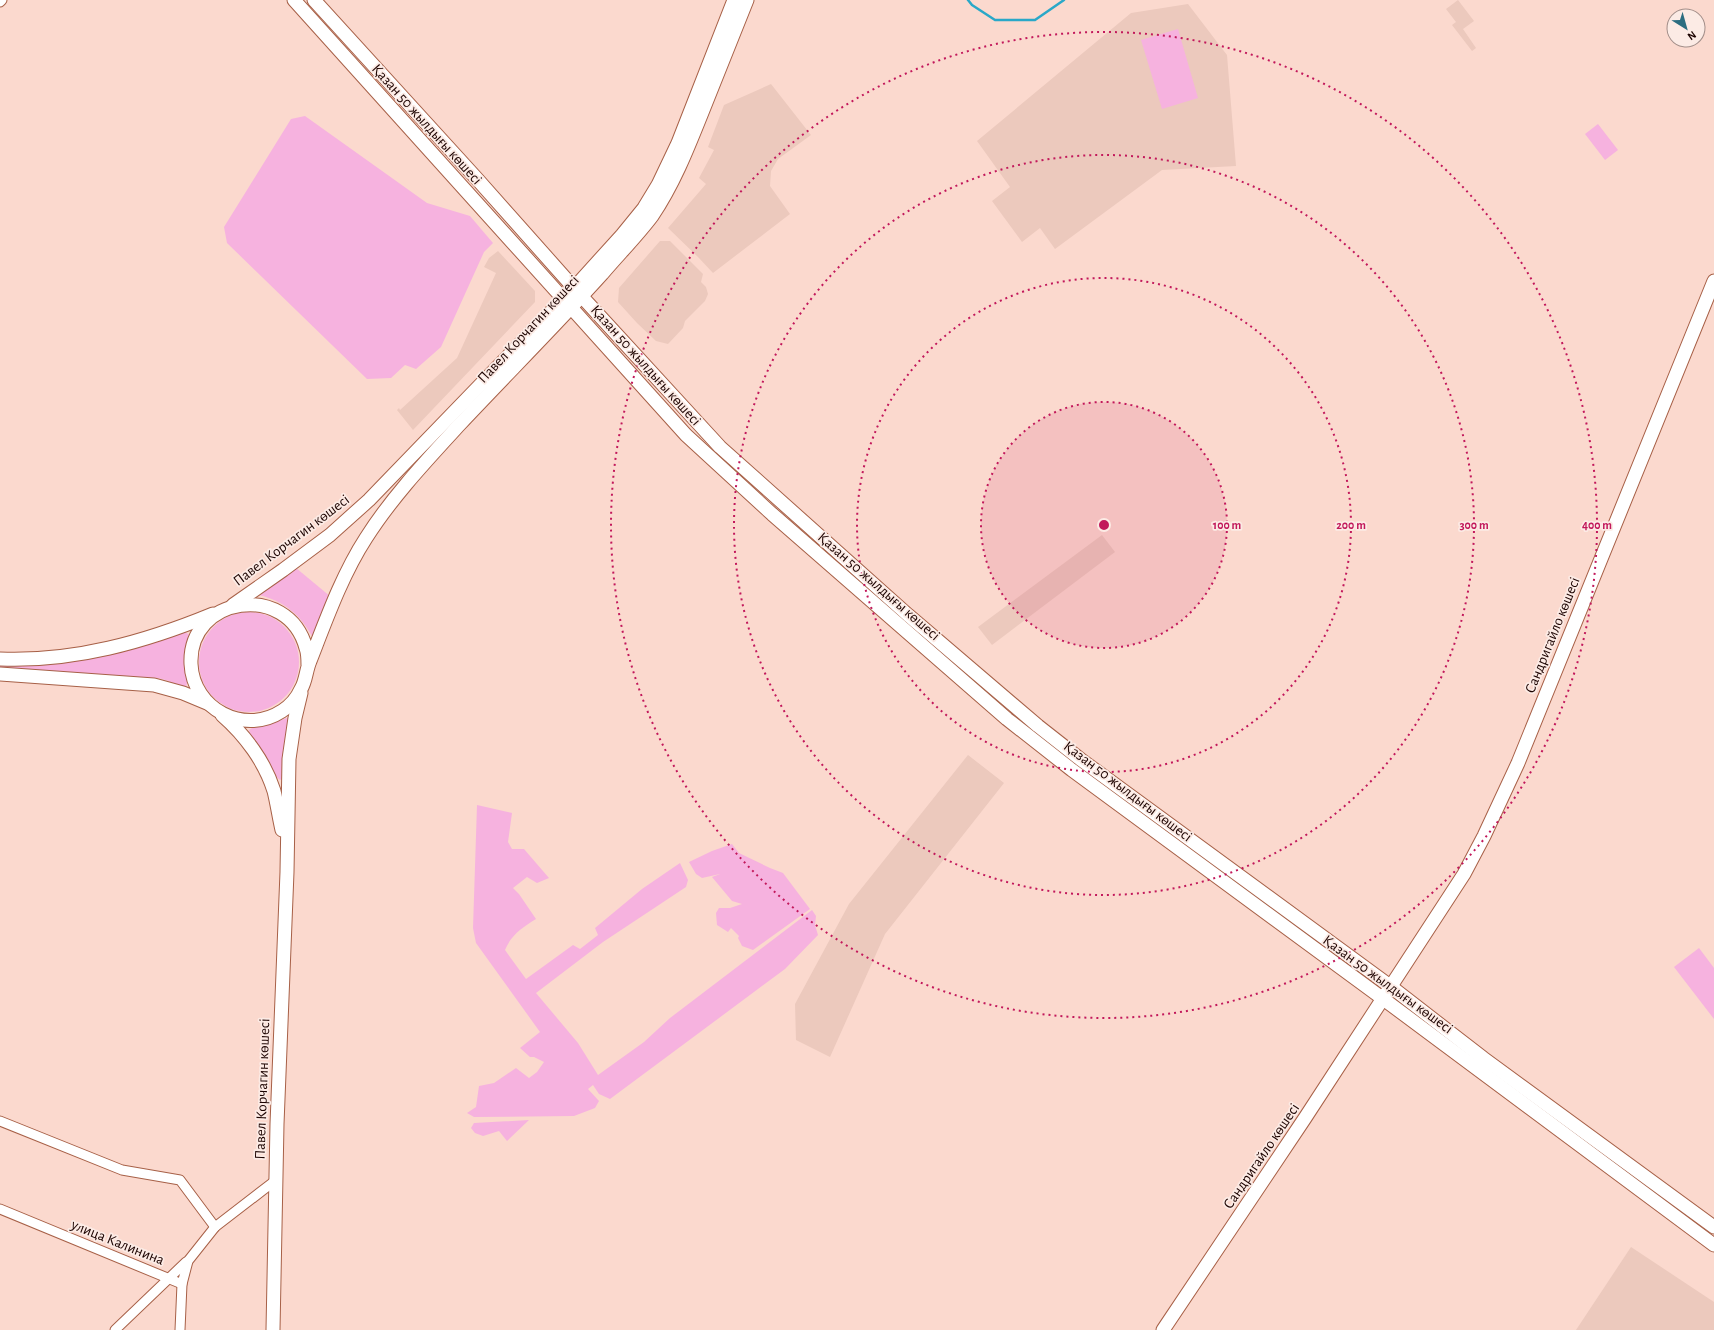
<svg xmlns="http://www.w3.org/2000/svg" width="1714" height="1330" viewBox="0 0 1714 1330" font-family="'Alegreya Sans',sans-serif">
<rect width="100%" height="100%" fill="#fbd9ce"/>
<!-- built -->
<g fill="#ecc9bd">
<polygon points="1458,0 1474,21 1463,29 1476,48 1472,51 1452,25 1456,22 1446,9"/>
<polygon points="1188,4 1227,55 1236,166 1162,170 1055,249 1040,228 1022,242 992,201 1010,187 977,141 1131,13"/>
<polygon points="771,84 811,135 778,159 771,171 770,186 790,214 713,273 698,257 668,228 706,184 699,178 714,150 708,147 724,105"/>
<polygon points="660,241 670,241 703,274 701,282 706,287 708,294 705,301 685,321 683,328 668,344 656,341 637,323 618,302 619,288"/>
<polygon points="498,251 535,291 535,302 413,430 397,410 399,408 400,410 457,358 496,273 484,267 489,258"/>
<polygon points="1102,535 1115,552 992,645 978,627"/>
<polygon points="968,755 1004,783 885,934 830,1057 796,1040 795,1004 849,904"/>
<polygon points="1631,1247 1714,1302 1714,1330 1576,1330"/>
</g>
<!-- green -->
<g fill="#f6b2df">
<polygon points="1178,29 1198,98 1162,109 1141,40"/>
<polygon points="305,116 427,203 470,216 493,243 484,252 441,347 416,369 405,365 391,378 367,379 227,243 224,227 291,119"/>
<polygon points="1598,124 1618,150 1605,160 1585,134"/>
<path d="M 296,568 L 331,597 L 313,638 C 301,615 284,601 259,595 Z"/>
<circle cx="249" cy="662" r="50"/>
<polygon points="183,631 190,635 184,656 188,679 186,687 180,688 169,681 158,678 121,677 0,668 0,664"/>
<path d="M 289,717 L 283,778 L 280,780 C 274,776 272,769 270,763 C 265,753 250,740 249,730 L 252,728 L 268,725 Z"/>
<path d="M 477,805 L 512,813 L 508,842 L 512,849 L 524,849 L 549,878 L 537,883 L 527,877 L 513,888 L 519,894 L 536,919 C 523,927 511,935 505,950 L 526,979 L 573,945 L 580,949 L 598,935 L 595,928 L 642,889 L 680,863 L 688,880 L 686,887 L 603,942 L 536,993 L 578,1043 L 598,1075 L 644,1042 L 670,1018 L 812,910 L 816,916 L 815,925 L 818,935 L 785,969 L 610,1099 L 599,1094 L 593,1085 L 588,1089 L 599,1101 L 595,1108 L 574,1116 L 474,1117 L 467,1113 L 476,1107 L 479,1086 L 494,1083 L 516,1068 L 529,1078 L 537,1072 L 544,1062 L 534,1057 L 530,1057 L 520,1048 L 540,1032 L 476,943 L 473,928 Z"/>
<polygon points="732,844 739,853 770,868 783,873 810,909 753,950 742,946 738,938 739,936 731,928 728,932 717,925 716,913 719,908 730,908 742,904 732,901 712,877 720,874 702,878 696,874 689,862 712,851"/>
<polygon points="1699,948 1714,968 1714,1019 1674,967"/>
<polygon points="529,1120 507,1141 499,1131 483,1136 475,1133 471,1128 474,1123"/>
</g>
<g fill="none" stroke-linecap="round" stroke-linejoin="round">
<!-- stream -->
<polyline stroke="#2aa8c8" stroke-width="2.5" points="968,0 972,5 995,20 1035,20 1064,0"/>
<!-- street casing -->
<g stroke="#a76047" stroke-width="11">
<g id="street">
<polyline points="0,2 2,0"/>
<polyline points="0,1121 122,1170 180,1180 215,1227"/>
<polyline points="0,1209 182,1284"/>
<polyline points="115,1330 186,1262"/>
<polyline points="180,1330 182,1284 188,1261 215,1227 276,1180"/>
</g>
</g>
<!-- secondary casing -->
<g stroke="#a76047" stroke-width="15">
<g id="secondary">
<polyline points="294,0 686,435 772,514 1007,719 1072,770 1382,998 1714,1245"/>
<polyline points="314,0 478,180 574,288 720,447 908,615 1038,726 1080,759 1390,986 1483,1058 1714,1227"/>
<polyline points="233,605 283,570 330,535 369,500 574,288 622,235 644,208 658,185 678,143 734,0"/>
<path d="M 0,659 C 74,662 145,642 213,614"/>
<path d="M 308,665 C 308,659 308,653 306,648 C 288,581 188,596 191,664 C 193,709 244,736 282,711 C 290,706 297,698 301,689 C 306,681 306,670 310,661 C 326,620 342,575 366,538 C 392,497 427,460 460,424 C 507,374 556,325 602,274 C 618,255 637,236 652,216 C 673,185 687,150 701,115 C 716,77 732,38 747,0"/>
<polyline points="0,674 154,685 183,693 207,703"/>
<path d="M 222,715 C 245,735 265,762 274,791 C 277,803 279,817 282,830"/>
<polyline points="273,1330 277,1124 287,872 289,759 295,718 301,693"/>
<polyline points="1163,1330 1305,1118 1464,874 1484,836 1518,763 1714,281"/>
</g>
</g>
<!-- street -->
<use href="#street" stroke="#fff" stroke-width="9"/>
<!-- secondary -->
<use href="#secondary" stroke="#fff" stroke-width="13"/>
</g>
<!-- distance rings -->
<circle cx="1104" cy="525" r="123" fill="#c2185b" fill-opacity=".12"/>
<g fill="none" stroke="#c2185b" stroke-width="2" stroke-dasharray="2 4">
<circle cx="1104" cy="525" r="123"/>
<circle cx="1104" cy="525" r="247"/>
<circle cx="1104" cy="525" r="370"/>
<circle cx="1104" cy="525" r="493"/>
</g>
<g text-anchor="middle" stroke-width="3.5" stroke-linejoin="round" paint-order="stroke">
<!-- street labels -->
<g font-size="15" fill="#1c0300" stroke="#fcebe5">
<text transform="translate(427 124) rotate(48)" y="5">Қазан 50 жылдығы көшесі</text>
<text transform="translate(528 329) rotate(-47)" y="5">Павел Корчагин көшесі</text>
<text transform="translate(646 365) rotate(48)" y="5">Қазан 50 жылдығы көшесі</text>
<text transform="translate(291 540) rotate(-37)" y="5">Павел Корчагин көшесі</text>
<text transform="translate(879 586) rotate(41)" y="5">Қазан 50 жылдығы көшесі</text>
<text transform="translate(1552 635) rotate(-68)" y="5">Сандригайло көшесі</text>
<text transform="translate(1128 791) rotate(37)" y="5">Қазан 50 жылдығы көшесі</text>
<text transform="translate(1388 984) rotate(36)" y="5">Қазан 50 жылдығы көшесі</text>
<text transform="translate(262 1089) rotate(-88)" y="5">Павел Корчагин көшесі</text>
<text transform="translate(1261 1156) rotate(-56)" y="5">Сандригайло көшесі</text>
<text transform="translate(118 1242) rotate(22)" y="5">улица Калинина</text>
</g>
</g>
<circle cx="1104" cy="525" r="6" fill="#c2185b" stroke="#fcebe5" stroke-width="2"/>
<g font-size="12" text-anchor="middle" font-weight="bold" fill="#c2185b" stroke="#fcebe5" stroke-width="3.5" stroke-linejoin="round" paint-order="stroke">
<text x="1227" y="529">100 m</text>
<text x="1351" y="529">200 m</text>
<text x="1474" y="529">300 m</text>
<text x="1597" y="529">400 m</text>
</g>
<!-- north arrow -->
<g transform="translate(1686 28) rotate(143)"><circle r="19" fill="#fcebe5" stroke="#a28e89"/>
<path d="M0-3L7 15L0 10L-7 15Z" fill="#2c6d80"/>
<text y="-6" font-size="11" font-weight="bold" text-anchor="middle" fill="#1c0300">N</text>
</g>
</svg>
